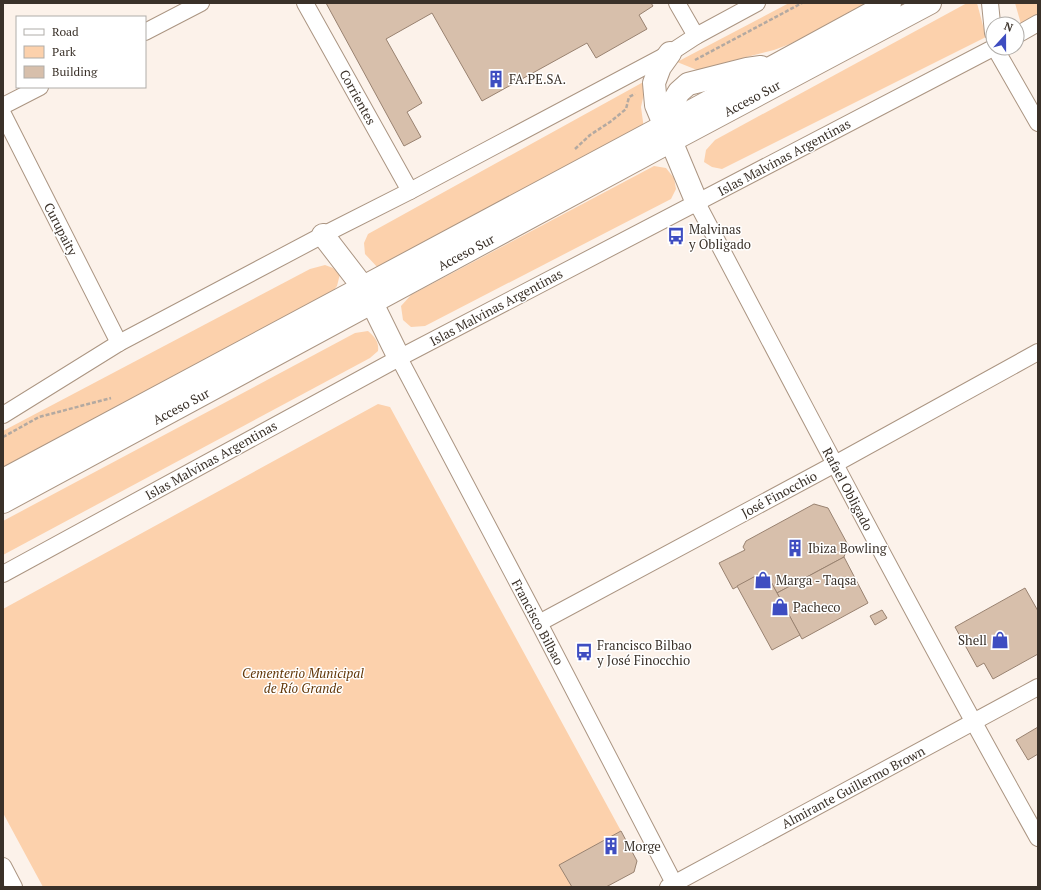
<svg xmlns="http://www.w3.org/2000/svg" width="1041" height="890" viewBox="0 0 1041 890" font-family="'PT Serif',serif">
<rect width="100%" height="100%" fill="#fcf2ea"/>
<!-- green -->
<g fill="#fcd1ac">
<polygon points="789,3 869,3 790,44 774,50 697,70 677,62"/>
<polygon points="967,3 977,3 986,37 722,169 712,167 704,162 706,150 715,140"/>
<polygon points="1015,3 1038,3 1038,14 1021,24"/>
<polygon points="647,80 641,107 644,129 379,269 365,254 364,243 368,234"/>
<polygon points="654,166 666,168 674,178 676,189 671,199 425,326 411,327 403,320 401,306 411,295"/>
<polygon points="325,265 333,268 340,274 337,286 329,296 3,472 3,431 310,269"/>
<path d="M 368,331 C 375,337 379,342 378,351 L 370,358 L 3,555 L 3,521 L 355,333 Z"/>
<polygon points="378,404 390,407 621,831 560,865 572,887 43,887 3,813 3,609"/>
</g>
<!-- building -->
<g fill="#d7bfab" stroke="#998270">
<polygon points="326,3 651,3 653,6 639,15 647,29 596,58 587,43 482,101 432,13 386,39 422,103 407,112 421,137 404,146"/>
<polygon points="814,504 828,508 848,545 844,557 777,593 765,571 733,589 719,563 745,550 743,547 746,541"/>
<polygon points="844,557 868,603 802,639 777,593"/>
<polygon points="765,571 800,635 772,650 737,586"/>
<polygon points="1025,588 1038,611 1038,654 993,679 984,663 977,667 955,627"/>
<polygon points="882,610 887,618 875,625 870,616"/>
<polygon points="1038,727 1038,754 1028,760 1016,740"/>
<polygon points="621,831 637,861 634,872 606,887 572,887 559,865"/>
</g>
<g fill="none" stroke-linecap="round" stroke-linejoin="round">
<!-- minor casing -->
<g stroke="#ab9582" stroke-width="18">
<g id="minor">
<polyline points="305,3 410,191"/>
<polyline points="677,3 696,36"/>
<polyline points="990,3 993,33"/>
<polyline points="145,32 201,3"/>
<polyline points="1017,35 1038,23"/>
<polyline points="995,48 1038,123"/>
<polyline points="3,106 40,87"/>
<polyline points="3,114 119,343"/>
<path d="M 697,203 C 809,415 920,628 1038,838"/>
<polyline points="399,358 539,623 676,887"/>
<polyline points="3,415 119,343 323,235 410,191 670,53 696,36 757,3"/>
<polyline points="3,574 399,358 993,48"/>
<polyline points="539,623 835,464 1038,352"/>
<polyline points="3,866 14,887"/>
<polyline points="668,887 1038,687"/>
</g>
</g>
<!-- primary casing -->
<g stroke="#ab9582" stroke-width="24">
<g id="primary">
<polyline points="670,53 660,67 654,83 656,105 697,203"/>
<polyline points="664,126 673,102 679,92 688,84 747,69 761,67"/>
<polyline points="323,235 363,287 372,303 399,358"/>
<polyline points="3,480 664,126 890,3"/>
<polyline points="3,502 671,141 930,3"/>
</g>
</g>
<!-- path -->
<g stroke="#b3a9a1" stroke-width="2.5" stroke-dasharray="4 2" stroke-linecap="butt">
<polyline points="695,60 802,3"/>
<polyline points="575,149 590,135 610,122 626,109 629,97 635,94"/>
<polyline points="3,437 39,417 111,398"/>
</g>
<!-- minor -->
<use href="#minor" stroke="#fff" stroke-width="16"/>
<!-- primary -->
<use href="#primary" stroke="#fff" stroke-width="22"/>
</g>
<!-- icons -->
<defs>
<g id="building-bare" transform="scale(1.38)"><path d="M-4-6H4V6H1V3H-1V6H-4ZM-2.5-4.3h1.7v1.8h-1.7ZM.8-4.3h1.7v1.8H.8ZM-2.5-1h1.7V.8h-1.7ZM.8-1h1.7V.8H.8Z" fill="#3e4dc1" stroke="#fff" stroke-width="2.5" paint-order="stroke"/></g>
<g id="bus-bare" transform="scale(1.38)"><path d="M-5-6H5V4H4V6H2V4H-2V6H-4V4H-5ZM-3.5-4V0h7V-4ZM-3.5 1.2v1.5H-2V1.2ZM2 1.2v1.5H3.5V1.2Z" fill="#3e4dc1" stroke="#fff" stroke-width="2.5" paint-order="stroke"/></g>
<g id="shop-bare" transform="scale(1.38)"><path d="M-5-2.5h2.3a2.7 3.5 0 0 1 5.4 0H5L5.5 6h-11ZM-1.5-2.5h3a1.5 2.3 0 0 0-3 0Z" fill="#3e4dc1" stroke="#fff" stroke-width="2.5" paint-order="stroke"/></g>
</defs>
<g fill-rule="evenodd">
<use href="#building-bare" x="496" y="79"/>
<use href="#bus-bare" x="676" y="236"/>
<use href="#building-bare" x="795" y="548"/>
<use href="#shop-bare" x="763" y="580"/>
<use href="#shop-bare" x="780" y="607"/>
<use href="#shop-bare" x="1000" y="640"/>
<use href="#bus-bare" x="584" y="652"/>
<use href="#building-bare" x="611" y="846"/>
</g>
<g text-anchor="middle" stroke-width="3" stroke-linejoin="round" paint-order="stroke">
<!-- poi labels -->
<g font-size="13" fill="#3a3129" stroke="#fff" text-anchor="start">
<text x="509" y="84">FA.PE.SA.</text>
<text x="689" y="234">Malvinas<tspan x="689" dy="15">y Obligado</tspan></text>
<text x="808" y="553">Ibiza Bowling</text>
<text x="776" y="585">Marga - Taqsa</text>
<text x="793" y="612">Pacheco</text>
<text x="987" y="645" text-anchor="end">Shell</text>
<text x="597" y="650">Francisco Bilbao<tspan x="597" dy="15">y José Finocchio</tspan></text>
<text x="624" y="851">Morge</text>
</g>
<!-- street labels -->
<g font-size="13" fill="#3a3129" stroke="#fff">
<text transform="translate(358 97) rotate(61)" y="5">Corrientes</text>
<text transform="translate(752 98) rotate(-28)" y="5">Acceso Sur</text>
<text transform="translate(784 157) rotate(-28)" y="5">Islas Malvinas Argentinas</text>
<text transform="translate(61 229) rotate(63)" y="5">Curupaity</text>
<text transform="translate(466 252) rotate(-28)" y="5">Acceso Sur</text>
<text transform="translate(496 307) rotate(-28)" y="5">Islas Malvinas Argentinas</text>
<text transform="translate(181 406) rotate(-28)" y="5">Acceso Sur</text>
<text transform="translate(211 460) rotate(-29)" y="5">Islas Malvinas Argentinas</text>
<text transform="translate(848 489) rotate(62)" y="5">Rafael Obligado</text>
<text transform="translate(779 494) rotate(-28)" y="5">José Finocchio</text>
<text transform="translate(538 622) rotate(62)" y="5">Francisco Bilbao</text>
<text transform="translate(853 787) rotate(-28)" y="5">Almirante Guillermo Brown</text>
</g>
<!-- park labels -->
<g font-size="13" font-style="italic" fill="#623708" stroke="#fff">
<text x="303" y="678">Cementerio Municipal<tspan x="303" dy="15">de Río Grande</tspan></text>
</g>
</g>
<!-- border -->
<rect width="1041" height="890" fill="none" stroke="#3a3129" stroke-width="8"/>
<!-- legend -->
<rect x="16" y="16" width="130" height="72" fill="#ffffff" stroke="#b0ada9"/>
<rect x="24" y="29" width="20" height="6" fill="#ffffff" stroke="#b0ada9"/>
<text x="52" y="36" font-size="12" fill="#3a3129">Road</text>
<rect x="24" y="46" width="20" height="12" fill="#fcd1ac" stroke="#b0ada9"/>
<text x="52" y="56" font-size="12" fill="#3a3129">Park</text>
<rect x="24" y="66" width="20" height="12" fill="#d7bfab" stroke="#b0ada9"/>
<text x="52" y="76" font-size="12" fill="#3a3129">Building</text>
<!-- north arrow -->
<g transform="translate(1005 36) rotate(21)"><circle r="19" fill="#ffffff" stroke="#b0ada9"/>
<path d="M0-3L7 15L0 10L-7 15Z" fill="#3e4dc1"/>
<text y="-6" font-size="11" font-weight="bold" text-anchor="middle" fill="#3a3129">N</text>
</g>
</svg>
